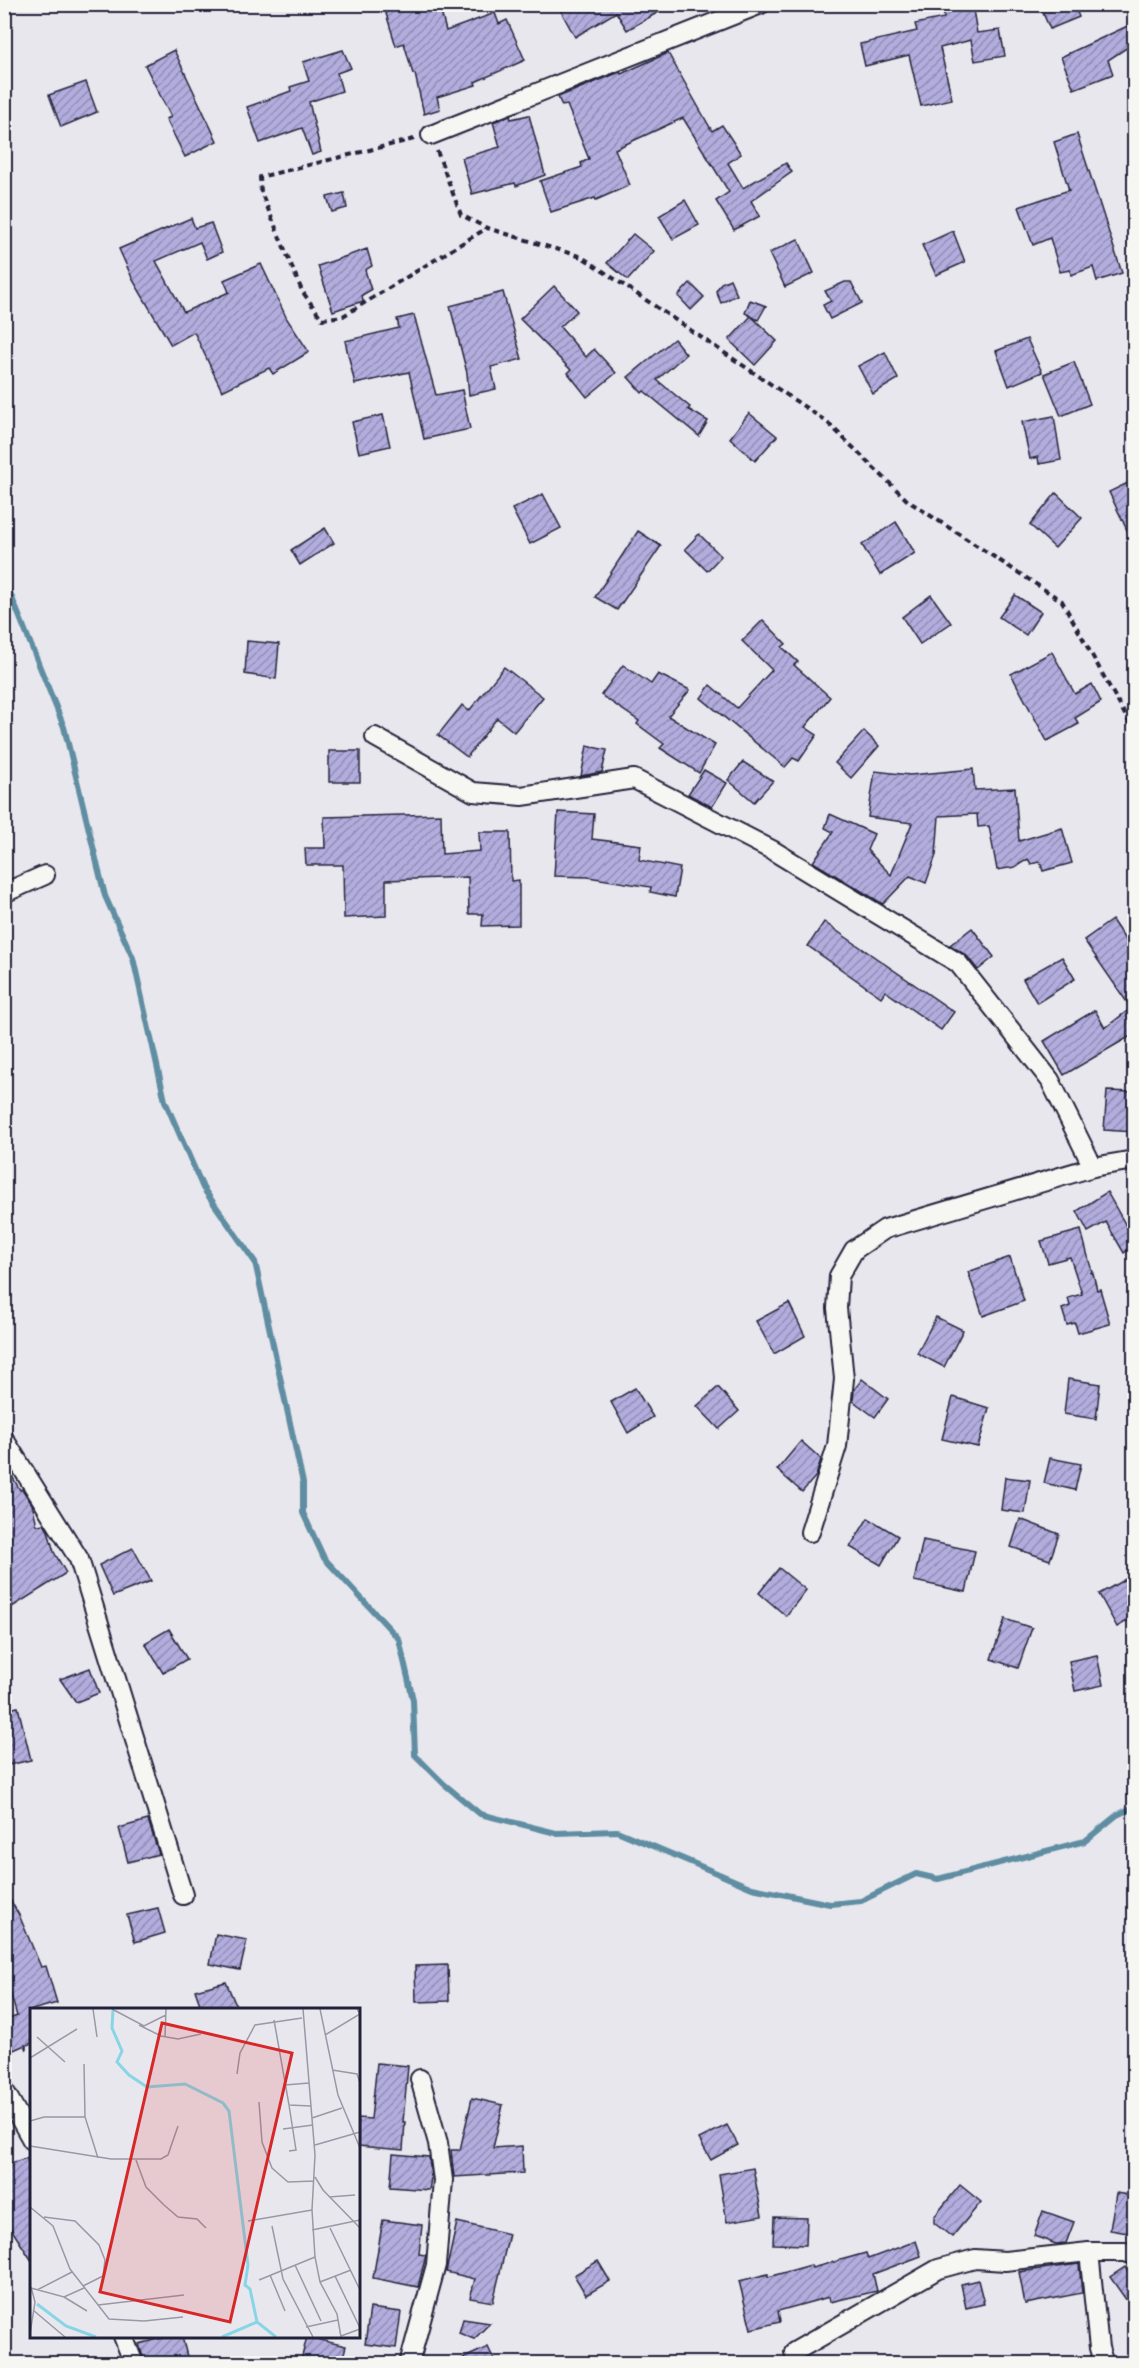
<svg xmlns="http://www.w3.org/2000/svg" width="1139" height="2368" viewBox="0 0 1139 2368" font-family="'Indie Flower',sans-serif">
<defs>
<pattern id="building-hatch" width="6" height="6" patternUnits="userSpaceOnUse" patternTransform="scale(1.5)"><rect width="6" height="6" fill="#b3adde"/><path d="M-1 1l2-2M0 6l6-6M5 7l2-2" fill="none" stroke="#918cb5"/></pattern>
</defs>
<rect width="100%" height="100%" fill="#e9e7ee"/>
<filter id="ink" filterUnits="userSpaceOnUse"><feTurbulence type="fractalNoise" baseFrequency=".0167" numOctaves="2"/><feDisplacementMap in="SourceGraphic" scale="12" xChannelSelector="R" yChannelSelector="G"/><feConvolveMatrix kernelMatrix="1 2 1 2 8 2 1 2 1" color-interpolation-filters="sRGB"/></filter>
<g filter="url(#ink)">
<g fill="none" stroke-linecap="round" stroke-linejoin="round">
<!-- stream -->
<polyline stroke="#5f8da1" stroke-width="6" points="4,578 64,727 105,896 133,958 165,1101 203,1188 255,1262 303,1483 303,1513 324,1558 399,1639 413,1700 415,1755 444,1784 480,1814 556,1833 617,1831 752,1888 830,1904 861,1901 916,1874 938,1879 1085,1841 1117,1815 1134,1807"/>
</g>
<!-- building -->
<g fill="url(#building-hatch)" stroke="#22223b" stroke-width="1.5">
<polygon points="383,4 439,4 446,31 495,13 499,24 507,20 525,60 475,82 476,85 437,97 440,109 424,114 415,74 413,74 404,43 396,46"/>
<polygon points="557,4 673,4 627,30 616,12 575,37"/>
<polygon points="943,4 972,4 977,33 1000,30 1005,56 975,61 971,40 940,48 952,99 921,106 909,55 865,66 860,44 917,31 915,24 944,18"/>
<polygon points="1039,4 1074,4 1079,17 1050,29"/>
<polygon points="1134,23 1134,43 1108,60 1113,74 1074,89 1061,57"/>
<polygon points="174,50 217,141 185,157 166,119 171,117 145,65"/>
<polygon points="343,50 351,68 337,73 342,91 309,102 321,152 312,155 302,128 260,143 247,107 291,91 290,87 309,81 303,62"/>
<polygon points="668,53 712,131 722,125 741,154 728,163 743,188 786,163 792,172 751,201 760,216 734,230 716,201 729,192 683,118 615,149 630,185 596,200 595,198 551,212 540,181 582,167 581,163 589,159 567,105 562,106 558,97 620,72 621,74"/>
<polygon points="86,82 97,112 61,127 49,95"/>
<polygon points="529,115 545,175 516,186 515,183 472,194 462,158 500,147 493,122 510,116 511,119"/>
<polygon points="1077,134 1122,273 1097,281 1093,267 1071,275 1070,270 1060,272 1050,238 1033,245 1019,207 1069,190 1054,142"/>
<polygon points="344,193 347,208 332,212 327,197"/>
<polygon points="685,200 699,225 673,239 659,216"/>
<polygon points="191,218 195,228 211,223 222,252 207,259 200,242 156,261 184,312 229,292 224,280 261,264 287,319 309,352 273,374 269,368 222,391 194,332 171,345 133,280 119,249"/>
<polygon points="953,231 965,262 936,275 922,245"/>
<polygon points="633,234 654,251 628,280 607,263"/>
<polygon points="798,239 814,273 785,287 769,253"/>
<polygon points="367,249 372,266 365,270 371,290 362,295 363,301 333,311 318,266"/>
<polygon points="730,279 737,295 721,303 716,291 721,283"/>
<polygon points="845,282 851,282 862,303 830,319 823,305 831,301 825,291"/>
<polygon points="690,283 704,297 691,310 678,296"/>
<polygon points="554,286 577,311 560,327 586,357 594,349 616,373 587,397 568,373 571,370 520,319"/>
<polygon points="503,292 522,359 491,367 496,389 469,395 467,373 450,306"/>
<polygon points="750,300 766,306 758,320 745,313"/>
<polygon points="414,315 436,395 462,390 470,429 424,439 409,372 355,384 345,341 399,328 397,319"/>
<polygon points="751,316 777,341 755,365 729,340"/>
<polygon points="674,339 686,354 657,380 690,407 688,409 708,421 699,436 644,391 642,393 628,377"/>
<polygon points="1027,339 1042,372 1009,386 996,351"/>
<polygon points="885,352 898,379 873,394 858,366"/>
<polygon points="1074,362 1090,404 1061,416 1044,374"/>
<polygon points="749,413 777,436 755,461 730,438"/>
<polygon points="383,415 390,446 359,453 352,422"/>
<polygon points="1054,416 1061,460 1039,464 1038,457 1030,459 1022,422"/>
<polygon points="1134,480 1134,545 1109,492"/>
<polygon points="1056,493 1082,518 1055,548 1030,525"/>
<polygon points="543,494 561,528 530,544 512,509"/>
<polygon points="896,522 915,553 880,575 862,545"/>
<polygon points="325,528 334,543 300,565 291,550"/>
<polygon points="638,531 661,546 617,610 595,597"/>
<polygon points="699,534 721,556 707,571 685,549"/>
<polygon points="931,595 951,623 920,644 902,617"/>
<polygon points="1015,595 1041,612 1026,635 999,617"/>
<polygon points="763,620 786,644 782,647 798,662 794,665 830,697 805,727 817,735 799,761 793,758 785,767 701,698 710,685 737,708 772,670 742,641"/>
<polygon points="247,641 279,644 276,679 245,674"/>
<polygon points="1052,652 1075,694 1092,684 1101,702 1075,718 1079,724 1047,741 1011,674"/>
<polygon points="623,665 651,684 658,674 690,690 668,716 715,745 699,773 660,748 664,744 637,724 639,721 601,695"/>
<polygon points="504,667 543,697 514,732 497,718 467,757 438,735 462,705 469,711"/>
<polygon points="864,731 879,746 851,778 835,763"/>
<polygon points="587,746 607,750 602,772 581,776"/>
<rect x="329" y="751" width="31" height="31"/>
<polygon points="743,762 773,781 754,802 728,780"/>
<polygon points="973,769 975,790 1015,788 1019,841 1062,828 1072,863 1043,871 1040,862 1031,864 1028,859 1015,867 997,870 989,826 978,827 977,814 939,816 936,855 926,883 910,876 883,904 813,862 833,832 825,828 830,814 874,834 867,850 891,875 912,823 868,817 875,771 910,775"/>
<polygon points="704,770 727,783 712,807 688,794"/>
<polygon points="558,812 594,814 592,839 641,845 639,860 680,868 675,897 650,892 651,887 588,877 554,876"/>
<polygon points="441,814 442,854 480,851 479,832 510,832 511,881 519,880 519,925 482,926 483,914 469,914 468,877 386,880 386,916 344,918 343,865 306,865 305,848 325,848 324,817"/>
<polygon points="1112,920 1134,953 1134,1034 1064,1075 1044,1041 1095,1010 1105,1028 1131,1008 1084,940"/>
<polygon points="824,922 954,1012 941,1030 885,991 881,997 808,946"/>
<polygon points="972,928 994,957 978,970 967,956 950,945"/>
<polygon points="1062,957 1075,979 1037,1003 1023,979"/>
<polygon points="1107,1091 1134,1092 1134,1132 1104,1130"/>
<polygon points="1107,1192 1134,1240 1134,1246 1124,1253 1106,1222 1088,1232 1077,1211"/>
<polygon points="1081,1230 1092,1272 1090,1273 1093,1273 1097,1290 1100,1289 1110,1324 1078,1333 1075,1323 1067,1325 1062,1309 1070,1306 1068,1298 1082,1294 1070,1257 1048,1263 1041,1241"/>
<polygon points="1010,1257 1024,1301 983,1316 968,1272"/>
<polygon points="789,1303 805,1336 774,1354 756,1321"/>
<polygon points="936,1317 963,1330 944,1367 917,1353"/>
<polygon points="862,1379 888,1399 875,1417 853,1401 854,1390"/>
<polygon points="1068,1379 1100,1384 1096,1419 1064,1414"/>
<polygon points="718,1387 739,1411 719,1429 697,1406"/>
<polygon points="635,1388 653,1417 628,1433 611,1402"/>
<polygon points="953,1397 989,1408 978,1447 942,1439"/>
<polygon points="801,1441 821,1459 816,1476 802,1492 777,1470"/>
<polygon points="1050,1458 1081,1464 1075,1490 1044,1483"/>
<polygon points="4,1462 20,1490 22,1489 32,1504 37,1525 44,1524 48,1531 54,1552 66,1573 12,1607 4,1596"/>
<polygon points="1005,1477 1030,1480 1025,1513 1001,1510"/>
<polygon points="868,1518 898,1536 881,1565 850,1547"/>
<polygon points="1020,1519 1059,1534 1050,1560 1011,1547"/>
<polygon points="923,1540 975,1551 966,1592 914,1581"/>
<polygon points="133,1548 151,1581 113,1596 99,1565"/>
<polygon points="779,1568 806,1590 786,1616 759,1593"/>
<polygon points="1134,1574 1134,1617 1117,1627 1099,1594"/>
<polygon points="1005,1619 1032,1628 1018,1668 991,1659"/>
<polygon points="169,1629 187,1659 163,1673 145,1643"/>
<polygon points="1097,1655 1103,1685 1075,1691 1069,1661"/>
<polygon points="90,1668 99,1693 76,1702 60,1679"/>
<polygon points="18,1707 31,1760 4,1766 4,1710"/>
<polygon points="148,1820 159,1854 128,1862 119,1828"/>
<polygon points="4,1889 19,1915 41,1967 46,1966 57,2003 32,2010 32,2043 27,2045 27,2050 25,2045 4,2054 4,2021 17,2016 4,1971"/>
<polygon points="158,1908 165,1933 135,1942 127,1915"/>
<polygon points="216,1934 247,1940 240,1970 210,1964"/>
<polygon points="448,1965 449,2001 416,2002 415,1966"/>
<polygon points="226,1982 238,2010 202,2010 195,1990"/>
<polygon points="377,2063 408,2066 403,2122 405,2122 403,2150 358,2146 358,2118 371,2119"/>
<polygon points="472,2098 503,2105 493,2148 522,2146 523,2173 454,2177 451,2150 460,2150"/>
<polygon points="727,2125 738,2145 711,2160 699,2139"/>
<polygon points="393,2154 429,2157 431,2178 429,2190 390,2187"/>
<polygon points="27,2158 32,2173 32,2261 4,2218 4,2165"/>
<polygon points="753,2168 762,2216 727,2222 719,2174"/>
<polygon points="960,2185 981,2202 952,2237 934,2223 934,2217"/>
<polygon points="1116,2193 1134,2196 1134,2234 1110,2230"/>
<polygon points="1043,2211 1074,2222 1066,2243 1056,2244 1034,2236"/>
<polygon points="774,2217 807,2218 806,2245 773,2244"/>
<polygon points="383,2220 422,2225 419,2254 426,2255 418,2287 373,2278"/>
<polygon points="457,2222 509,2234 493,2302 470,2298 475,2279 446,2272"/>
<polygon points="916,2241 921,2256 873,2274 877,2291 830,2302 829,2297 778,2311 780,2322 751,2329 739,2281 768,2274 768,2277 811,2265 812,2268 866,2253 868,2259"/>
<polygon points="598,2261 610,2281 586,2295 574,2275"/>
<polygon points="1079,2264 1082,2293 1025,2304 1019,2272"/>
<polygon points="1125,2267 1134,2280 1134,2311 1110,2277"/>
<polygon points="978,2280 984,2304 966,2308 961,2284"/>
<polygon points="370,2308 401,2312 396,2348 365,2344"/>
<polygon points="463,2319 490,2323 474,2339 459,2333"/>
<polygon points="166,2337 182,2337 189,2364 145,2364 139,2344"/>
<polygon points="307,2337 346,2346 341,2364 300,2364"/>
<polygon points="488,2347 496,2364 451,2364"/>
</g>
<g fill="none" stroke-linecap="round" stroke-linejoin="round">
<!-- street casing -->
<g stroke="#22223b" stroke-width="22">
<g id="street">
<polyline points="431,135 761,4"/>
<polyline points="375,737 473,792 522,796 634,779 772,850 958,963 1050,1080 1093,1167"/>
<polyline points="4,893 45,875"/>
<polyline points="4,1439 79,1559 183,1895"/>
<polyline points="810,1532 837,1446 844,1379 837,1308 839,1276 854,1250 885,1229 1093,1167 1134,1160"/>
<polyline points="4,2090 32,2140"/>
<polyline points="1089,2252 1099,2348 1104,2364"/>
<polyline points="123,2336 134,2364"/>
<polyline points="794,2352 938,2269 975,2259 1005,2261 1089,2252 1125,2252 1134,2255"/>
<polyline points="409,2364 436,2265 443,2180 438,2143 420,2079"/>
</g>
</g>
<!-- path -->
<g stroke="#22223b" stroke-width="4" stroke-dasharray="6 4.5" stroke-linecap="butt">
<polyline points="414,139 260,177 261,192 302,291 322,319 343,316 487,228"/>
<polyline points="437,151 461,215 487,228 582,257 827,422 908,501 1062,601 1134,731"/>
</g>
<!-- street -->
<use href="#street" stroke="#f6f6f2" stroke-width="18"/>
</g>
</g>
<!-- overview -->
<g transform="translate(30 2008)">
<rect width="330" height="330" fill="#e9e7ee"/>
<path fill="none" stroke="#87d5e5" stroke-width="3" d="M 83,2 L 82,20 L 92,43 L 87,54 L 99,67 L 117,79 L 155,76 L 193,95 L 199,103 L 218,257 L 215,277 L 220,281 L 227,314 L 246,329M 7,296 L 36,318 L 66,329M 192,329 L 227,314"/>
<path fill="none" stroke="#9998a6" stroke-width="1.5" d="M 63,1 L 67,29M 82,1 L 114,18 L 136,7M 273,1 L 285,147 L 282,202 L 285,249 L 290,274 L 307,306 L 311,329M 290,1 L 308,87 L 330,140M 244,12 L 259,97 L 281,98M 109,17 L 131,28 L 148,31 L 171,26M 295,27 L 330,6 L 327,1M 7,29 L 35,54M 135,29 L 136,1M 0,50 L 47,21M 54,56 L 55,109 L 68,150M 302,62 L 327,66 L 330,75M 207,66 L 210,45 L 225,17 L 272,10M 255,77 L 279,75M 229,94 L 232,134 L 242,160 L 258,174 L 284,173M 259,97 L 266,142 L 259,143M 282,110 L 312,100M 0,113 L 14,109 L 55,109M 253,121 L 283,117M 285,137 L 330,124M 0,138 L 81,151 L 131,151 L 138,147 L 148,118M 106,152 L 116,179 L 134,197 L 148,209 L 167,211 L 176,220M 285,169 L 293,182 L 330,220M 299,189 L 325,187M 0,199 L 23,218 L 40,261 L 79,311 L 114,313 L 153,309M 14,209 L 45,213 L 69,237 L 75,252 L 73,268 L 53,278M 218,213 L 282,202M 242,218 L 253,271 L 283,329M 300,220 L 330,282M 282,222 L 330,212M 265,257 L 291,313M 240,267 L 255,303M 305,268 L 330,320M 229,272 L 285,249M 290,274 L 321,262M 1,280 L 34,289 L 54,280M 7,282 L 42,264M 34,289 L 57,303M 68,297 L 154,287M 3,302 L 35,329M 276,319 L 308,312M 0,326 L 5,294 L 1,279M 311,328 L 330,321"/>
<path fill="#d62828" fill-opacity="0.15" stroke="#d62828" stroke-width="3" d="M 132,15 L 262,45 L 200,314 L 70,284 Z"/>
<rect width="330" height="330" fill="none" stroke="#22223b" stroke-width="3"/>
</g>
<!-- margin -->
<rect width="1139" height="2368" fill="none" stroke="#f6f6f2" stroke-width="24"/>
<rect x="12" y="12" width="1115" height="2344" fill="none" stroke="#22223b" stroke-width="2" filter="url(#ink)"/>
</svg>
